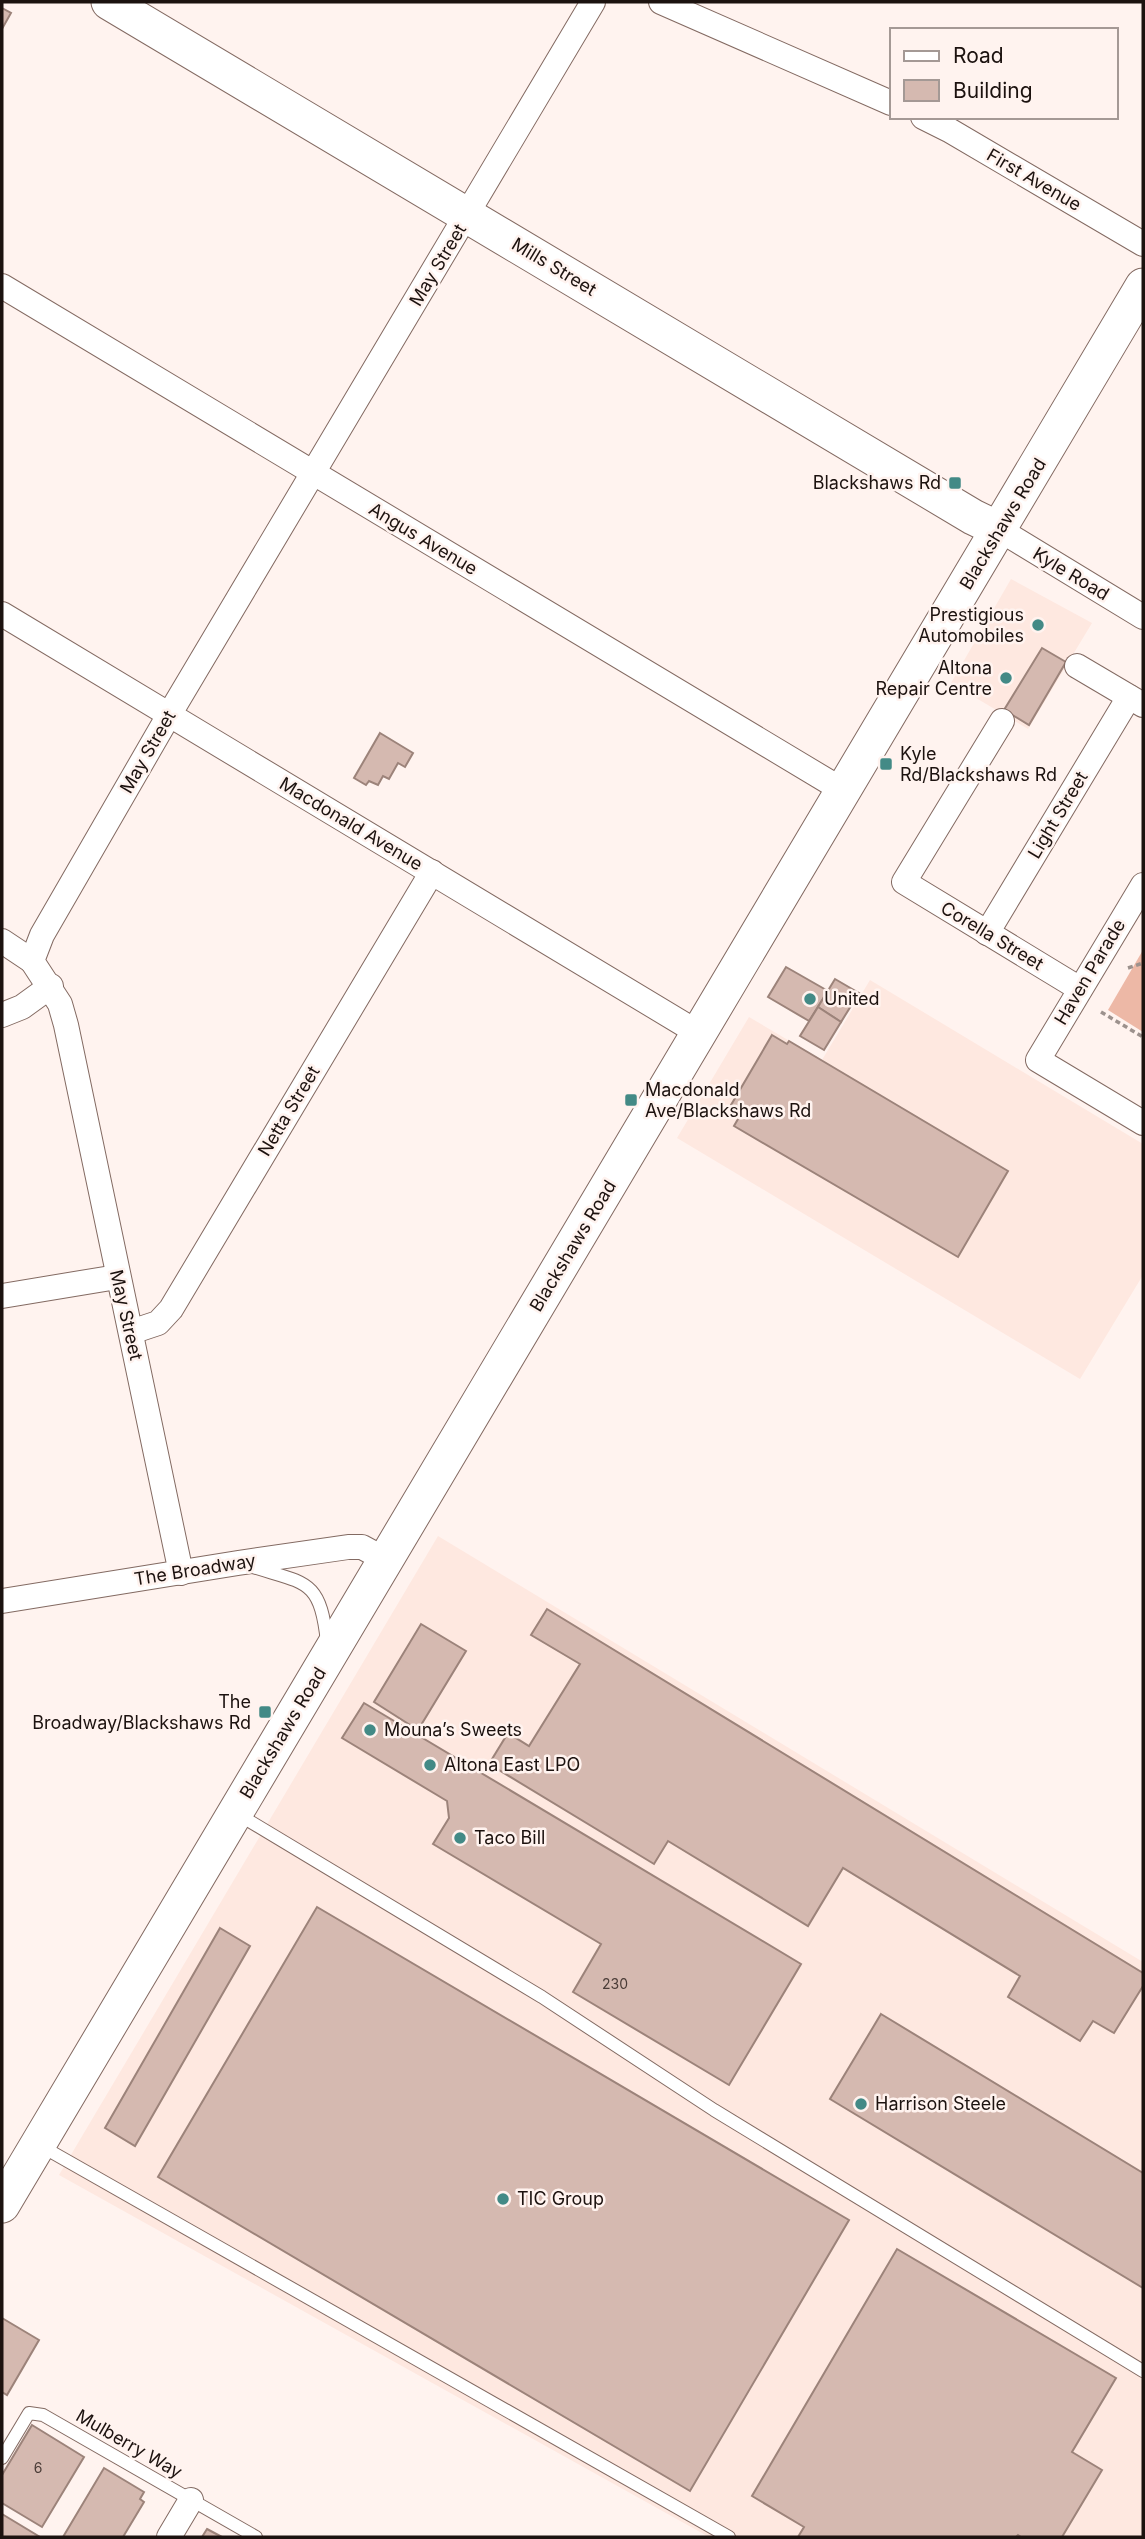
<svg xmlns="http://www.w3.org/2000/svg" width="1145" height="2539" viewBox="0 0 1145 2539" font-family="Inter,sans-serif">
<rect width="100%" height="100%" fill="#fff3ef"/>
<!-- built -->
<g fill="#fee8e0">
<polygon points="1011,579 1092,623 1028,729 951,683"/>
<polygon points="870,980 1143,1144 1143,1275 1080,1379 677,1138 749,1017 822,1060"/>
<polygon points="438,1536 1143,1962 1143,2537 709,2537 59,2175"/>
</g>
<!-- green -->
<polygon fill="#edb8a6" points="1143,950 1143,1032 1108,1010"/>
<!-- building -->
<g fill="#d5b9b0" stroke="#9c837a" stroke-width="2">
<polygon points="2,8 11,13 2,29"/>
<polygon points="1042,648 1066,662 1029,725 1004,710"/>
<polygon points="380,733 413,753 405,767 398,763 389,779 383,776 378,785 369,781 366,785 354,778"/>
<polygon points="786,967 828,991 809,1021 768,997"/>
<polygon points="835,979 859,993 841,1022 818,1007"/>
<polygon points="818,1007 841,1022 824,1050 800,1036"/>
<polygon points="772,1035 787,1044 789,1041 1008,1171 958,1257 734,1126 742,1112 731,1105"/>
<polygon points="547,1609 1143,1973 1143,1986 1114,2033 1093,2021 1080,2041 1008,1997 1020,1976 843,1868 808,1926 668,1841 654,1864 489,1764 508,1733 529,1746 580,1664 531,1635"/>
<polygon points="421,1624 466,1651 418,1730 374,1702"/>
<polygon points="364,1703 801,1964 729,2085 573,1992 601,1944 433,1844 449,1818 447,1801 342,1738"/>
<polygon points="317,1907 849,2220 690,2491 158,2177"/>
<polygon points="220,1928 250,1946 135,2146 105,2128"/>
<polygon points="881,2014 1143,2173 1143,2288 830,2099"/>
<polygon points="897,2249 1116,2378 1072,2452 1102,2470 1062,2537 1021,2537 1018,2535 1016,2537 798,2537 804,2527 752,2496"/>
<polygon points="2,2318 39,2340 7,2395 2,2392"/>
<polygon points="32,2425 84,2457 42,2527 2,2503 2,2475"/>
<polygon points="104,2468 144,2492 140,2499 144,2502 123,2537 63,2537"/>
<polygon points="2,2514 40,2537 2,2537"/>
<polygon points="207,2529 222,2537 202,2537"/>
</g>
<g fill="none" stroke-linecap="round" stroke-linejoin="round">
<!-- lane casing -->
<g stroke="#836a62" stroke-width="14">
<g id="lane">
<path d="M 250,1566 C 306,1584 320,1578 327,1642"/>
<polyline points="236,1813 542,1997 714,2110 1143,2371"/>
<polyline points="41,2146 729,2537"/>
<polyline points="2,2458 29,2413 43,2415 256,2537"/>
</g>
</g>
<!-- street casing -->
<g stroke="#836a62" stroke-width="26">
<g id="street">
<polyline points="661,2 891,103"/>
<polyline points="923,117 949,130 1143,244"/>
<polyline points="2,286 844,791"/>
<polyline points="1000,530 1143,617"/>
<polyline points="2,614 700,1034"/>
<polyline points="1077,666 1143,705"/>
<polyline points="1002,721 904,882 1080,989"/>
<polyline points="1143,885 1038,1060 1143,1123"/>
<polyline points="987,933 1129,697"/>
<polyline points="2,941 32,961"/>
<polyline points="2,1015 22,1007 51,986"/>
<polyline points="2,1296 117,1277"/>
<polyline points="131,1332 158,1323 171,1309 432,872"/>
<polyline points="181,1573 66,1025 60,1004 32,961 42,935 169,715 593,2"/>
<polyline points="2,1601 238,1563 348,1547 362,1547 386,1560"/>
<polyline points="169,2537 191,2500"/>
</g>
</g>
<!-- secondary casing -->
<g stroke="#836a62" stroke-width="37">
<g id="secondary">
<polyline points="109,2 973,517 1000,530"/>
<polyline points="2,2205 1143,286"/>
</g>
</g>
<!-- path -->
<g stroke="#9c918d" stroke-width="3.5" stroke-dasharray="5 3.5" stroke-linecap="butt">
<polyline points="1128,968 1143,963"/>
<polyline points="1101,1012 1143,1037"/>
</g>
<!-- lane -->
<use href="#lane" stroke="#fff" stroke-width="12"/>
<!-- street -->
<use href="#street" stroke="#fff" stroke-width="24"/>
<!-- secondary -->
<use href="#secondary" stroke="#fff" stroke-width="35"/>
</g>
<!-- markers -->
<g fill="#438a86" stroke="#fff3ef" stroke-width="2.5">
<rect x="948" y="476" width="14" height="14" rx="3.5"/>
<circle cx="1038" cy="625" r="7"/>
<circle cx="1006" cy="678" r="7"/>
<rect x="879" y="757" width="14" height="14" rx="3.5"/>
<circle cx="810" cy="999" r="7"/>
<rect x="624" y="1093" width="14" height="14" rx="3.5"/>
<rect x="258" y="1705" width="14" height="14" rx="3.5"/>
<circle cx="370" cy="1730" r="7"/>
<circle cx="430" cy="1765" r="7"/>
<circle cx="460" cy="1838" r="7"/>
<circle cx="861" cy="2104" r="7"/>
<circle cx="503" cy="2199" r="7"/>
</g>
<g text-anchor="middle" stroke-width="5" stroke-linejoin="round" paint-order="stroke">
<!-- number labels -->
<g font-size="14" fill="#4a3c37">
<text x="615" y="1989">230</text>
<text x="38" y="2473">6</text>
</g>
<!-- street labels -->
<g font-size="18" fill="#1c120f" stroke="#fff3ef">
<text transform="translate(1034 180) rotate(30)" y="6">First Avenue</text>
<text transform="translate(438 265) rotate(-59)" y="6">May Street</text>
<text transform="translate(554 267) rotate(31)" y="6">Mills Street</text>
<text transform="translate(1003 524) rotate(-59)" y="6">Blackshaws Road</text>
<text transform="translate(423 539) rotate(31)" y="6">Angus Avenue</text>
<text transform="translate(1071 574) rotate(31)" y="6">Kyle Road</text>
<text transform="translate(148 752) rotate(-60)" y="6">May Street</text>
<text transform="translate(1058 815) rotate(-59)" y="6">Light Street</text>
<text transform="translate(351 824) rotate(31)" y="6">Macdonald Avenue</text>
<text transform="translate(992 936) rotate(31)" y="6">Corella Street</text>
<text transform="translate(1090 972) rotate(-59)" y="6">Haven Parade</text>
<text transform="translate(289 1111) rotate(-59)" y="6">Netta Street</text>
<text transform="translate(573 1246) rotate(-59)" y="6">Blackshaws Road</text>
<text transform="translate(126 1315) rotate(77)" y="6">May Street</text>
<text transform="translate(195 1570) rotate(-9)" y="6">The Broadway</text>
<text transform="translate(283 1733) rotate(-59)" y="6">Blackshaws Road</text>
<text transform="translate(129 2444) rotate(30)" y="6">Mulberry Way</text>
</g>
<!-- poi labels -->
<g font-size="18" fill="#1c120f" stroke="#fff3ef" text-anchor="start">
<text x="941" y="489" text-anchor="end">Blackshaws Rd</text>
<text x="1024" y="621" text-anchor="end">Prestigious<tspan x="1024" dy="21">Automobiles</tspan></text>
<text x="992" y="674" text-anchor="end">Altona<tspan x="992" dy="21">Repair Centre</tspan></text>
<text x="900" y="760">Kyle<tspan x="900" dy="21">Rd/Blackshaws Rd</tspan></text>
<text x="824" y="1005">United</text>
<text x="645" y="1096">Macdonald<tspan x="645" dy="21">Ave/Blackshaws Rd</tspan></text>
<text x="251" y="1708" text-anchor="end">The<tspan x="251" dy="21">Broadway/Blackshaws Rd</tspan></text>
<text x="384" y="1736">Mouna’s Sweets</text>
<text x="444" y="1771">Altona East LPO</text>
<text x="474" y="1844">Taco Bill</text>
<text x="875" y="2110">Harrison Steele</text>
<text x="517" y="2205">TIC Group</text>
</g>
</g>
<!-- border -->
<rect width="1145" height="2539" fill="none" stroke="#1c120f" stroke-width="7"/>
<!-- legend -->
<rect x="890" y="28" width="228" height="91" fill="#fff3ef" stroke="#a49995" stroke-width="2"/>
<rect x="904" y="51" width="35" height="10" fill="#ffffff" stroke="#a49995" stroke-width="2"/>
<text x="953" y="63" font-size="21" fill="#1c120f">Road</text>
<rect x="904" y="80" width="35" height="21" fill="#d5b9b0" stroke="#a49995" stroke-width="2"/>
<text x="953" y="98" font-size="21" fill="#1c120f">Building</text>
</svg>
